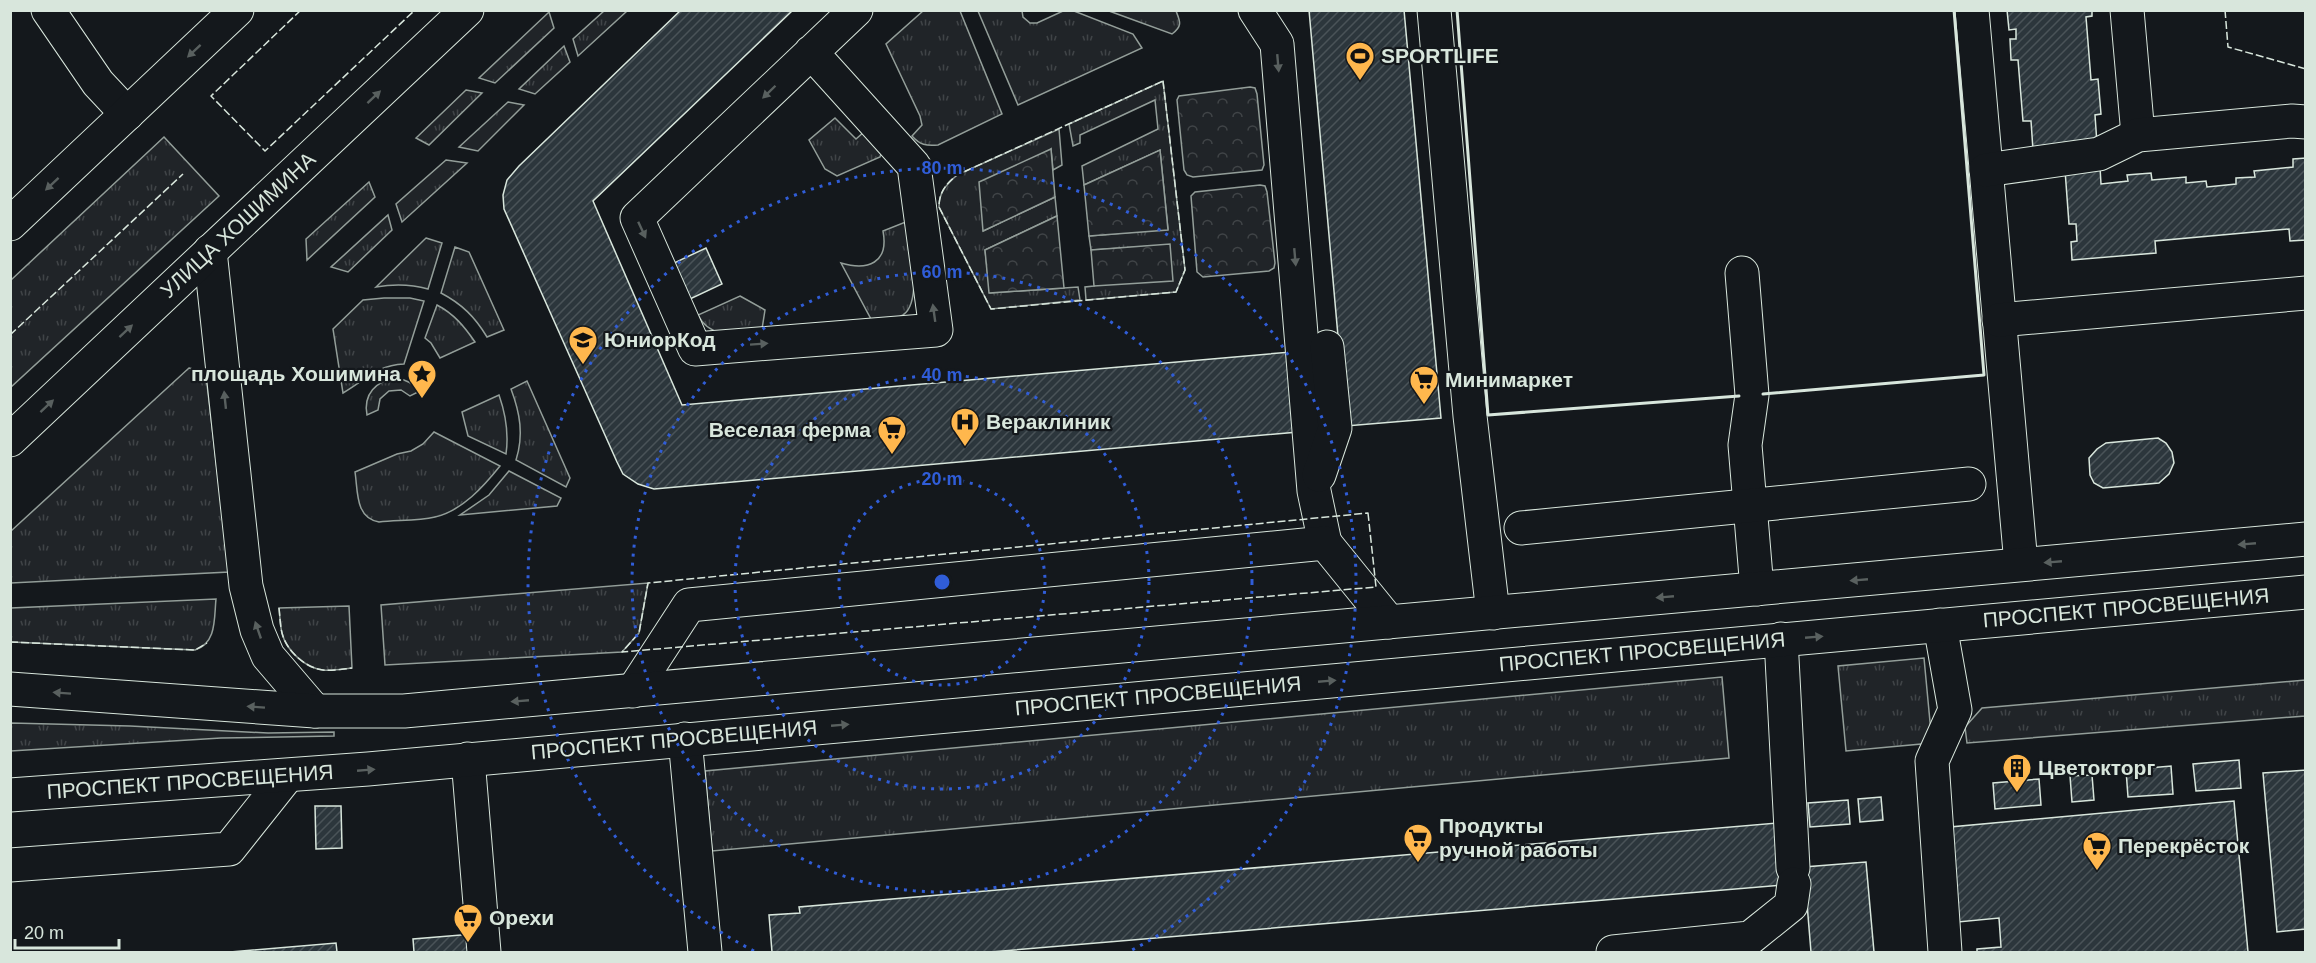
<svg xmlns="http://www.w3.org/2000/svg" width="2316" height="963" viewBox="0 0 2316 963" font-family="Arial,sans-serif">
<defs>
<pattern id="grass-tufts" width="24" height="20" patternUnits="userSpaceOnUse" patternTransform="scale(1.5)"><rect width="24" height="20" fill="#202428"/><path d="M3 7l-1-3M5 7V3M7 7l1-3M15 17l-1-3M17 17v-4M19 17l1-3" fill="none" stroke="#404447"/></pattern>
<pattern id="park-crowns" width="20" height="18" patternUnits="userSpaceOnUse" patternTransform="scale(1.5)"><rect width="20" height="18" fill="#202428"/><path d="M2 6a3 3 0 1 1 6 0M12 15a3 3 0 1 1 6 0" fill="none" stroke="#404447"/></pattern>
<pattern id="building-hatch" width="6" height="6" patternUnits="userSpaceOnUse" patternTransform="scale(1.5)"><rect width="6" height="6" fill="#2c363c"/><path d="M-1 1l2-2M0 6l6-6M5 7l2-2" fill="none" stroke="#4a5358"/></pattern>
</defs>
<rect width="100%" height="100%" fill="#14181c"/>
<!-- grass -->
<g fill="url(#grass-tufts)" stroke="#939e99" stroke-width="1.5">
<polygon points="604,11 627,11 578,56 573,39"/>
<path d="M 923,11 L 960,11 L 1002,114 L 938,145 C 926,146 920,145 912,136 L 922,125 L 920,116 L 886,44 Z"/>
<polygon points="978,11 1022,11 1023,17 1030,23 1037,23 1063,11 1074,11 1133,34 1142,48 1018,105"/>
<path d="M 1109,11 L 1176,11 C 1180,21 1183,26 1172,34 Z"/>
<polygon points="549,12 554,28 495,83 479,78"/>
<polygon points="564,46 570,62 535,94 519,89"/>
<polygon points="1163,81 1185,270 1176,292 1086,300 1085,287 1094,286 1170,245 1091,250 1089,236 1168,229 1160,150 1084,185 1082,166 1158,129 1155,100 1080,135 1080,143 1073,146 1069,124"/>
<polygon points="466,90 482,93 429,145 416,138"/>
<polygon points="508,102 524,105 478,151 459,147"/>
<polygon points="835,118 856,139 865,131 882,151 880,157 837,176 825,169 809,140"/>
<path d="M 1059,129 L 1062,165 L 1053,170 L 1051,149 L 983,231 L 1055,197 L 1057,216 L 985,250 L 990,293 L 1078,287 L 1080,300 L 991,309 L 939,207 C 939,192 946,185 957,175 Z"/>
<polygon points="164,137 219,196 11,387 11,280"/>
<polygon points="446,160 467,163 402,222 396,204"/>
<polygon points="369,182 375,197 307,260 306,239"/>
<polygon points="388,215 392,230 348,272 331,267"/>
<path d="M 908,221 C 910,243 923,302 903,315 C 893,321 882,320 871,319 L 841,263 C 868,271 889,263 883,231 Z"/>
<path d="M 426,238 L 442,243 L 428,289 C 410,284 394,284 376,287 Z"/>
<path d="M 455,247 L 469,252 L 504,330 L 487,337 C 475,317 462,304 441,293 Z"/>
<path d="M 740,296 L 765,310 L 762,329 C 737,332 711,341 698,315 Z"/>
<path d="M 384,298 L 410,298 L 424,301 L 404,364 C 377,365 364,381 343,393 L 333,329 L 363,300 Z"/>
<path d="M 437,305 C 454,314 464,326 475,342 L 440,358 L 431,343 L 425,338 Z"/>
<polygon points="189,368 197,370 207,384 229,572 11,583 11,531"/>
<path d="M 396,378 C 407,380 412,383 420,391 L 410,396 L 401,390 L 389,391 L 380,399 L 378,410 L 367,415 C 363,394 376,381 396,378 Z"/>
<path d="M 527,381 L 570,478 L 566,487 L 516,460 C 524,435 520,413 511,389 Z"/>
<path d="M 499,395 C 506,415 509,433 506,454 L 468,436 L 462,412 Z"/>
<path d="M 434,432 L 500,466 C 484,486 462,511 435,517 C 417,521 397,520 379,522 C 355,518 358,491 355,472 L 397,454 L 411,451 L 423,444 Z"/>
<polygon points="509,471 561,498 557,506 460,515 489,495"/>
<polygon points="648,583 639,633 622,652 385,665 381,605"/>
<path d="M 216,599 C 214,618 217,643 195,650 L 11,642 L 11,608 Z"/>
<path d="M 349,606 L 352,668 C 343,669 332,671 323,670 C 305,668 286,650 282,633 C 280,625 280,616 279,608 Z"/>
<polygon points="1924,658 1932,743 1846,751 1838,666"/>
<polygon points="1722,677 1729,758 712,851 705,771"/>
<polygon points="2305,680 2305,716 1967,743 1965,727 1982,708"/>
<polygon points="11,723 130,726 268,733 334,732 334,736 221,738 11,751"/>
</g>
<!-- park -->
<g fill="url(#park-crowns)" stroke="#939e99" stroke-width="1.5">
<polygon points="1250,87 1255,88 1257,94 1264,165 1262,170 1193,177 1187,175 1184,170 1177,100 1179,96"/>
<polygon points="1051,149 1055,197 983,231 979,182"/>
<polygon points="1160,150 1168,230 1089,236 1084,185"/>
<polygon points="1260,185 1265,186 1267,192 1275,263 1274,268 1269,271 1203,277 1197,272 1191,196 1195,192"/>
<polygon points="1057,216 1064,288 989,293 985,250"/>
<polygon points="1170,244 1173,281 1094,286 1091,250"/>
</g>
<!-- building -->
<g fill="url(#building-hatch)" stroke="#d8e6dc" stroke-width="1.5">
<polygon points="681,10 793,10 593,201 682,405 1291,352 1298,432 654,489 638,484 623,474 617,462 504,209 503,195 507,180 519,166"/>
<polygon points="1309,10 1404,10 1441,418 1346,426"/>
<polygon points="2007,10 2092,10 2092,16 2086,17 2091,80 2098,79 2101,114 2095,115 2097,144 2033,150 2031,121 2023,121 2018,60 2011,60 2010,39 2016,39 2016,29 2009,30"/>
<polygon points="2306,158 2306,240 2290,241 2289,229 2155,241 2156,253 2072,260 2071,242 2077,241 2076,224 2069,224 2065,170 2100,167 2101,184 2128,181 2127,175 2151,173 2152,180 2186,177 2186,183 2206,181 2207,187 2236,184 2236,178 2255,177 2254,171 2293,167 2293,159"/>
<polygon points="706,248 722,284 690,299 674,263"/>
<polygon points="2158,438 2166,443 2172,452 2174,463 2169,474 2159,483 2103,488 2094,483 2090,475 2089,458 2097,449 2106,443"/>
<polygon points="2239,760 2241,788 2196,791 2193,764"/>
<polygon points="2171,766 2173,794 2128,797 2126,770"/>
<polygon points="2306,770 2306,929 2277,932 2263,773"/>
<polygon points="2092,775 2094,800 2072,802 2070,776"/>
<polygon points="2039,779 2041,805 1995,809 1993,783"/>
<polygon points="1881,797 1883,820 1860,822 1858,799"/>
<polygon points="1848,800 1850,824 1810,827 1808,803"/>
<polygon points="2234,801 2248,952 1977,952 1977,949 2001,947 1999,918 1958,922 1950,827"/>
<polygon points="315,806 341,806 342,848 316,849"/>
<polygon points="1777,823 1782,885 990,952 772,952 769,915 800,913 799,907"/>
<polygon points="1866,862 1874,952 1811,952 1804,867"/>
<polygon points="473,934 475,952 414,952 413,939"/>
<polygon points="336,943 337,952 230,952"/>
</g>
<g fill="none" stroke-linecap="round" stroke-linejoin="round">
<!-- minor casing -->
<g stroke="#d8e6dc" stroke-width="35">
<g id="minor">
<polyline points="48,10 98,83 127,114"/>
<polyline points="1255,10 1277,44 1314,491 1325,543"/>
<polyline points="1434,10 1470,416 1493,613"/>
<polyline points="1972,10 2021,564"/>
<polyline points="2127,10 2138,135"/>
<polyline points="811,52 914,166 936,330 695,349 637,218 856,10"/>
<polyline points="1986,170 2099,154 2138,135 2292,121 2306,122"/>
<polyline points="10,224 237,10"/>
<polyline points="210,251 246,586 257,630 268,656 315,711"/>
<polyline points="1742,273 1752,395 1745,445 1757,589"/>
<polyline points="1999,320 2306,293"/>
<polyline points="10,440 467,10"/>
<polyline points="1319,475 1335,428 1327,347"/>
<polyline points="1521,528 1969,484"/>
<polyline points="1940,625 1955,710 1932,761 1945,952"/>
<polyline points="1781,639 1793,868"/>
<polyline points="633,691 689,605 1325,543 1389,622"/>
<polyline points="685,739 705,952"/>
<polyline points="468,759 484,952"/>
<polyline points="10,865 229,849 287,776"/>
<polyline points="1613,952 1750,938 1791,905 1794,884"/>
</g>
</g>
<!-- major casing -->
<g stroke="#d8e6dc" stroke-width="35">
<g id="major">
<polyline points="10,689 315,711 404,711 2306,539"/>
<polyline points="10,795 368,769 2306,592"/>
</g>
</g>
<!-- minor -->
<use href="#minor" stroke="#14181c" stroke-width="33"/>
<!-- major -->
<use href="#major" stroke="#14181c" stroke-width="33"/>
<!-- fence -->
<g stroke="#d8e6dc" stroke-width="1.5" stroke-dasharray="8 3" stroke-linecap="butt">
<polyline points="301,10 211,96 265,151 415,10"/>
<polyline points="2225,10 2228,47 2306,69"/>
<path d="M 1163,81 L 1185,270 L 1176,292 L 991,309 L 939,207 C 939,192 946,184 957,175 Z"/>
<polyline points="10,335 183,174"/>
<polygon points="1368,513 1376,587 622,652 639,633 648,583"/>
<path d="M 279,608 C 280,616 280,625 282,633 C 286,650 305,668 323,670 C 332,671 343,669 352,668"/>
<polyline points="10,642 195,650 207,643"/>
</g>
<!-- wall -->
<g stroke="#d8e6dc" stroke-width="3">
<polyline points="1457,10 1488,415 1739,396"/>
<polyline points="1763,394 1984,375 1954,10"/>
</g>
</g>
<!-- one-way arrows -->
<defs><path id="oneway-solid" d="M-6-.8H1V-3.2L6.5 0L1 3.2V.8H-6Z" transform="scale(1.5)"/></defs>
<g fill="#59605f">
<use href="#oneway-solid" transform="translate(194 51) rotate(137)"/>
<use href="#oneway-solid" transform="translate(1278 63) rotate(85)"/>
<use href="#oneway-solid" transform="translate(769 92) rotate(136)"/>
<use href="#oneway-solid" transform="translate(374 97) rotate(-43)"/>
<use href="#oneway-solid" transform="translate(52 184) rotate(137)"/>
<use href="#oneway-solid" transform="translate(642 230) rotate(65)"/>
<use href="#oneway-solid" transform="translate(1295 257) rotate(85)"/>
<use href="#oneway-solid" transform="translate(934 313) rotate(-98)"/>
<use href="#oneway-solid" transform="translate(126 331) rotate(-43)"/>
<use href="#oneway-solid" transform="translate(759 344) rotate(-4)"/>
<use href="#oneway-solid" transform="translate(225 400) rotate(-96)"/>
<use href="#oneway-solid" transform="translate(47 406) rotate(-43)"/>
<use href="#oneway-solid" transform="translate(2247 544) rotate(175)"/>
<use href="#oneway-solid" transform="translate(2053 562) rotate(175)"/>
<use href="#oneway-solid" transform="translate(1859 580) rotate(175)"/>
<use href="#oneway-solid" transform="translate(1665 597) rotate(175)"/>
<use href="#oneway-solid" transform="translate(258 630) rotate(-109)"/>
<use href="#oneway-solid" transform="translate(1814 637) rotate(-5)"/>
<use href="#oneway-solid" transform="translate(1327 681) rotate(-5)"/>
<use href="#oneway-solid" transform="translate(62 693) rotate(-176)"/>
<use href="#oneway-solid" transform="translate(520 701) rotate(175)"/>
<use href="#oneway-solid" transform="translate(256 707) rotate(-176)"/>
<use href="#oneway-solid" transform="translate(840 725) rotate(-5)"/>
<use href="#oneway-solid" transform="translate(366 770) rotate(-5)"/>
</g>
<!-- distance rings -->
<g fill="none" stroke="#305dd8" stroke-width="3" stroke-dasharray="3 6">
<circle cx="942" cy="582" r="103"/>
<circle cx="942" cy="582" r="207"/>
<circle cx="942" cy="582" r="310"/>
<path d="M754 951A414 414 0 1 1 1130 951"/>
</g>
<!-- icons -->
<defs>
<g id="stadium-pin" transform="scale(1.5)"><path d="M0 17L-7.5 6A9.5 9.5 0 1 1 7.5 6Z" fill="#ffb74d" stroke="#14181c"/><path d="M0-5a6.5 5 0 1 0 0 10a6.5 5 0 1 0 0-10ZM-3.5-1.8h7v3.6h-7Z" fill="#111"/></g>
<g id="school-pin" transform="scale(1.5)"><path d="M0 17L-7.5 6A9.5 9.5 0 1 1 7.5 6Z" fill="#ffb74d" stroke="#14181c"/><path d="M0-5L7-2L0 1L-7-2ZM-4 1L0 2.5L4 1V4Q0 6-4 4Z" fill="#111"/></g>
<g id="sight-pin" transform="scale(1.5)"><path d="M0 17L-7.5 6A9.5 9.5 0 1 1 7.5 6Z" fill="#ffb74d" stroke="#14181c"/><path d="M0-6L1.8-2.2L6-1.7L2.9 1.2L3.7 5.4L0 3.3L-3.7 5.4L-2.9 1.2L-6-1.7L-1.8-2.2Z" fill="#111"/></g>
<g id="supermarket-pin" transform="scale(1.5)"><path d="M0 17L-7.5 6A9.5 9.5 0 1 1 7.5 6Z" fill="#ffb74d" stroke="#14181c"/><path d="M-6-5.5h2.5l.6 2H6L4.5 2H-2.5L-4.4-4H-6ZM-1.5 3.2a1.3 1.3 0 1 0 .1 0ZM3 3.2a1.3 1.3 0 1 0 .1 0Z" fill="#111"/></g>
<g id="hospital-pin" transform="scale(1.5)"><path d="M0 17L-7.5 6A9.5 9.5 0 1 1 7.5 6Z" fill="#ffb74d" stroke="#14181c"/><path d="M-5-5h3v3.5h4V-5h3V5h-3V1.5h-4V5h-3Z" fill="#111"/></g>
<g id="building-pin" transform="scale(1.5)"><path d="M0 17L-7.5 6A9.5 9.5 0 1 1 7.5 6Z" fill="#ffb74d" stroke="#14181c"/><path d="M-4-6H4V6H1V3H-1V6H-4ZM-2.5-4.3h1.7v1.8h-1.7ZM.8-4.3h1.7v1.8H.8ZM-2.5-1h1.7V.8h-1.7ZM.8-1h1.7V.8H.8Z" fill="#111"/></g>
</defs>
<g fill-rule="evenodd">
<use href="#stadium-pin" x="1360" y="56"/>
<use href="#school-pin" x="583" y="340"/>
<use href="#sight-pin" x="422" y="374"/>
<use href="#supermarket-pin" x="1424" y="380"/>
<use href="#hospital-pin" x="965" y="422"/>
<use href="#supermarket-pin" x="892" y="430"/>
<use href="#building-pin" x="2017" y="768"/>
<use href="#supermarket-pin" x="1418" y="838"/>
<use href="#supermarket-pin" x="2097" y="846"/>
<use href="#supermarket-pin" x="468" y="918"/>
</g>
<g text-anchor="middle" stroke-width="4.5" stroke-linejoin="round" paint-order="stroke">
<!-- poi labels -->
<g font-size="21" font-weight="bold" fill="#d8e6dc" stroke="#14181c" text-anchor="start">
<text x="1381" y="63">SPORTLIFE</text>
<text x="604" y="347">ЮниорКод</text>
<text x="401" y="381" text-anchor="end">площадь Хошимина</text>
<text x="1445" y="387">Минимаркет</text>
<text x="986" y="429">Вераклиник</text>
<text x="871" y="437" text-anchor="end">Веселая ферма</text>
<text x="2038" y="775">Цветокторг</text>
<text x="1439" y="833">Продукты<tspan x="1439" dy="24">ручной работы</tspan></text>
<text x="2118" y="853">Перекрёсток</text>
<text x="489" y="925">Орехи</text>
</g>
<!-- street labels -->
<g font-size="21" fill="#d8e6dc" stroke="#14181c">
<text transform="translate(238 225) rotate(-43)" y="7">УЛИЦА ХОШИМИНА</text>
<text transform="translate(2126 608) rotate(-5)" y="7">ПРОСПЕКТ ПРОСВЕЩЕНИЯ</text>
<text transform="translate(1642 652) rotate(-5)" y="7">ПРОСПЕКТ ПРОСВЕЩЕНИЯ</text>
<text transform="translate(1158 696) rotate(-5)" y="7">ПРОСПЕКТ ПРОСВЕЩЕНИЯ</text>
<text transform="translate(674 740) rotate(-5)" y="7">ПРОСПЕКТ ПРОСВЕЩЕНИЯ</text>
<text transform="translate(190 782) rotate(-4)" y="7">ПРОСПЕКТ ПРОСВЕЩЕНИЯ</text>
</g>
</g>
<circle cx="942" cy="582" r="9" fill="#305dd8" stroke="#14181c" stroke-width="3"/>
<g font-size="18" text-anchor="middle" font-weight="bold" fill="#305dd8" stroke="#14181c" stroke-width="4.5" stroke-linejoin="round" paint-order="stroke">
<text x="942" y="174">80 m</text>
<text x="942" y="278">60 m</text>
<text x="942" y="381">40 m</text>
<text x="942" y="485">20 m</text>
</g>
<!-- border -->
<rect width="2316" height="963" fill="none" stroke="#d8e6dc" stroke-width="24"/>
<!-- scale -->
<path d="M15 939v9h104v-9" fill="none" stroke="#d8e6dc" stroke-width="3"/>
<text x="24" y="939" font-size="18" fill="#d8e6dc" stroke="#14181c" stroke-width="4.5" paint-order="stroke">20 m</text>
</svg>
